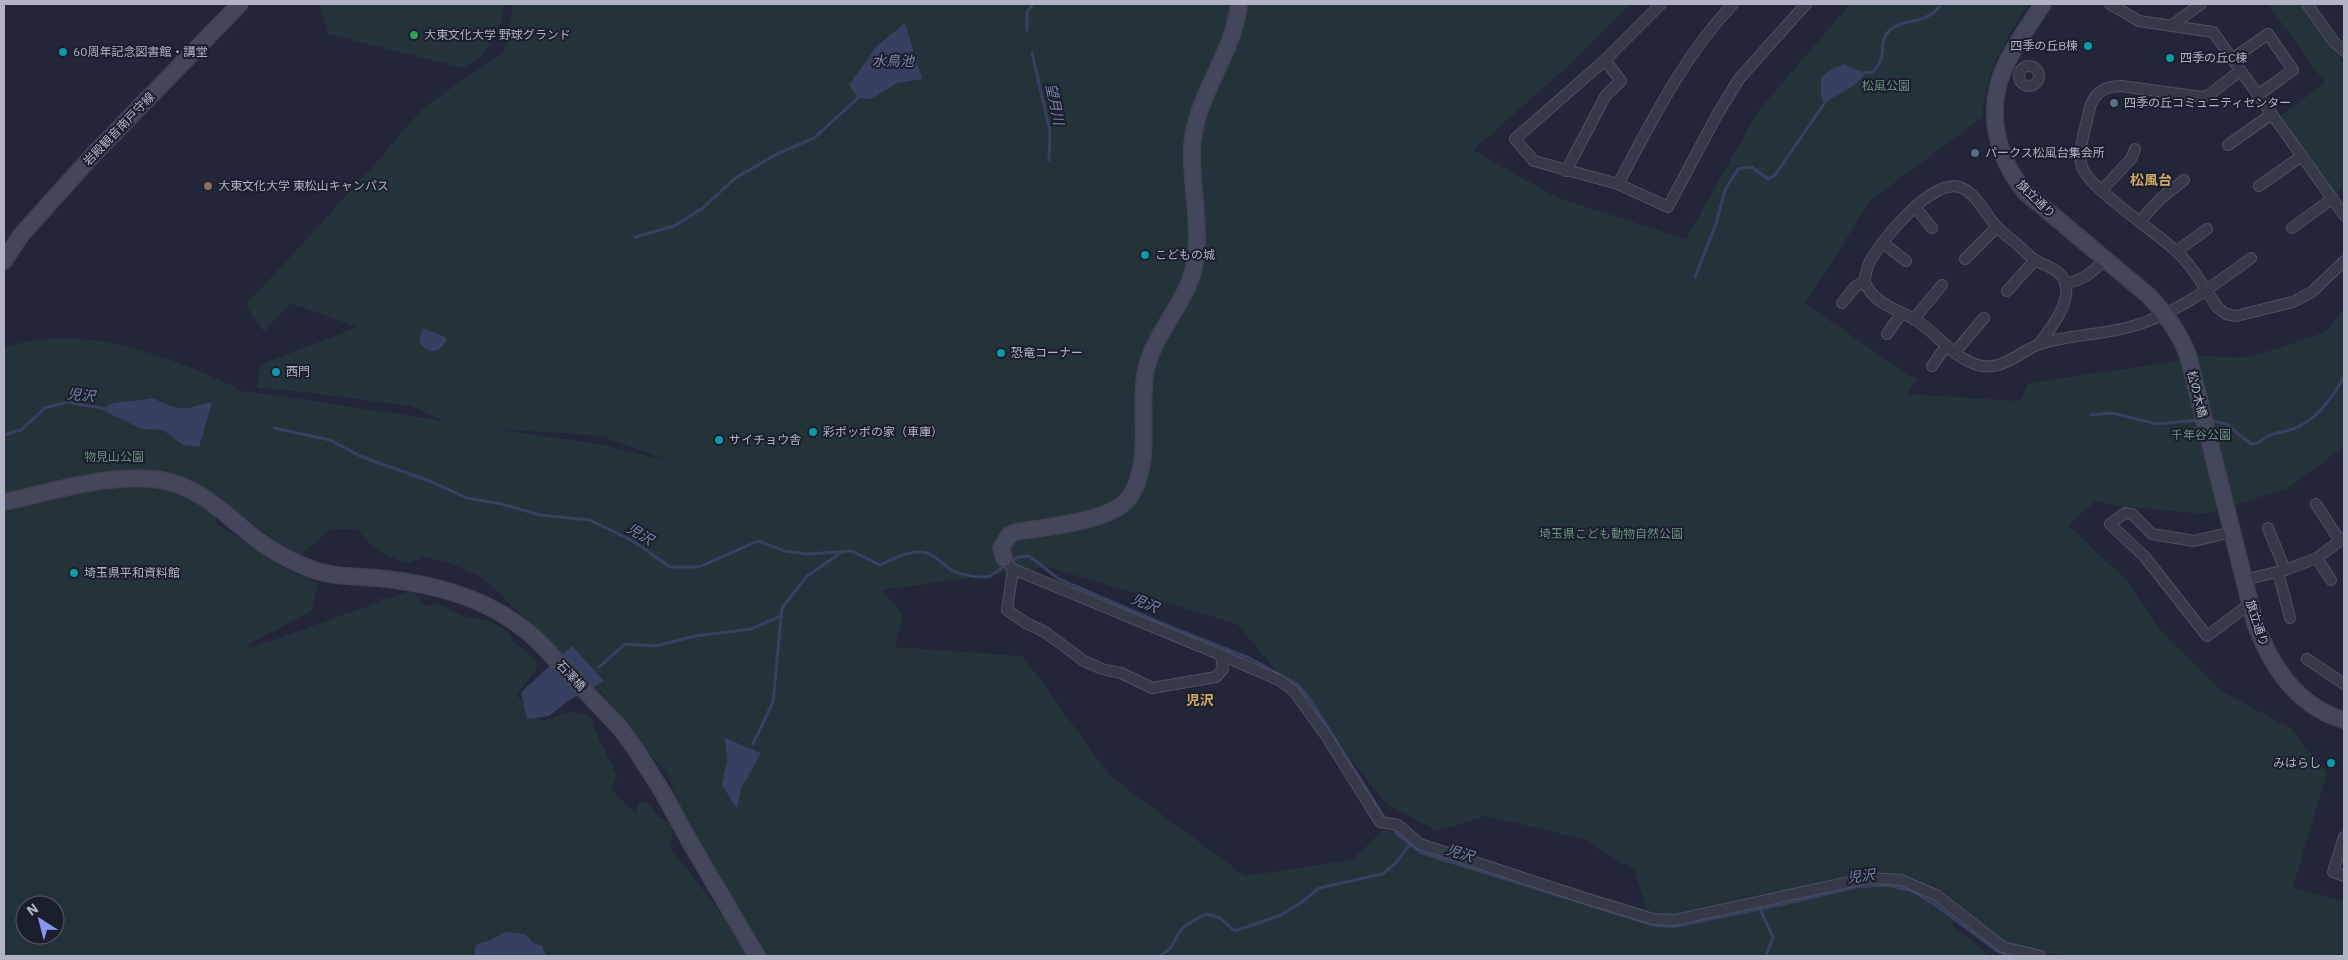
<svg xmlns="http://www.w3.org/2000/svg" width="2348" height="960" viewBox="0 0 2348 960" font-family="'IBM Plex Sans','Noto Sans JP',sans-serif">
<rect width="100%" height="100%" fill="#222638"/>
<!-- green -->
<g fill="#243239" fill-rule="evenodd">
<path d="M 318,4 L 505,4 C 499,34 491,53 463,68 L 328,34 Z"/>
<path d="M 513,4 L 1631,4 L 1566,68 L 1473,150 L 1558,198 L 1686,239 L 1758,111 L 1850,4 L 2029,4 C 2005,40 1984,73 1983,117 L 1871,200 L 1805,304 L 1917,380 L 1907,394 L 2019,401 L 2029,383 L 2172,362 L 2193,355 L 2240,358 L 2276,349 L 2325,332 L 2344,309 L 2344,447 L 2288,488 L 2207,514 L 2117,506 L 2096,501 L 2068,525 L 2126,580 L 2166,637 L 2222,691 L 2290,728 L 2327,773 L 2293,887 L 2344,902 L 2344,956 L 2070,956 L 2019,950 L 2004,944 L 1966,913 L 1952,925 L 1988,955 L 1993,956 L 4,956 L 4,347 C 85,323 164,354 237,388 L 237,391 L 261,393 L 444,421 L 410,406 L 287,390 L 257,388 L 260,365 L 357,327 L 290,303 L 264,332 L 246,305 L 368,172 L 423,108 L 504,51 ZM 498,429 L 602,436 L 669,461 L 603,445 ZM 226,504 L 298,558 L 329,530 L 357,529 C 374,550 384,556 409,564 L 423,556 L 452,564 L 483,578 L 603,695 L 652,757 L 667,771 L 676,798 L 745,925 L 736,933 L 670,847 L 673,830 L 670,822 L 659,817 L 649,803 L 637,802 L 637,815 L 611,789 L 617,777 C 609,756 598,741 592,719 C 572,706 563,715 542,721 L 517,696 C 523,685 536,674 538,663 L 512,640 L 508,631 L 490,621 L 463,616 L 435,603 L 427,607 L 411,591 L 385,600 L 381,597 L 379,602 L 251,648 L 246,646 L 312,611 L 318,583 L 287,570 L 215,523 ZM 1048,567 L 1237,624 L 1388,805 L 1437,831 L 1486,816 L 1582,839 L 1634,870 L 1647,910 L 1384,829 L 1352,860 L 1245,876 L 1110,776 L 1023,656 L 895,647 L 903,614 L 881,590 ZM 25,905 L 55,905 L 55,935 L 25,935 Z"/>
<polygon points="2268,4 2301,4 2344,64 2344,186 2335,193 2280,116 2325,83"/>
</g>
<!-- water -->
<g fill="#384061">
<polygon points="905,23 922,79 897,83 871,99 858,98 849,85 877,46"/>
<path d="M 1844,64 L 1864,73 C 1861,85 1835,95 1824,104 L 1821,95 L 1821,78 L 1830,70 Z"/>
<path d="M 423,328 L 447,338 C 441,353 429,356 419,342 Z"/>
<path d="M 153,398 C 163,403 176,410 188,408 C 197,406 202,403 212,403 L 199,447 L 183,445 L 163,430 L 142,429 L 106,412 L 107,405 C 118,401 140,401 153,398 Z"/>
<polygon points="572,646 604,681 568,701 549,716 527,719 521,692"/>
<polygon points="725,738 761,753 741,789 737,809 722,785 727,760"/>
<path d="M 507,932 L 525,934 L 533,943 L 542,946 L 546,956 L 475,955 C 473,940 483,944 493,939 C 498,936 501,933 507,932 Z"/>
</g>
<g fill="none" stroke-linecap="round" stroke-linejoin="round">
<!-- stream -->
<g stroke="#384061" stroke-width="3">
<polyline points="1027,30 1027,12 1033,4"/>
<polyline points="1032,53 1050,131 1049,160"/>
<path d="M 1864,73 L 1873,72 C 1890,54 1876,42 1890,30 C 1905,17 1927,26 1941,4"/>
<polyline points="635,237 674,226 703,208 734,179 777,154 814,138 858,98"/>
<polyline points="1695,277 1716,224 1725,190 1738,169 1752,167 1768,179 1775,175 1824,104"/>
<polyline points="2091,415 2112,413 2157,424 2199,420"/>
<path d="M 2208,420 L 2226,424 L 2251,444 L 2258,443 C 2269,432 2279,434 2293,429 C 2316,421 2333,397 2344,377"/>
<path d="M 274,428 L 330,440 L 360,456 L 432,482 L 467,498 L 502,504 L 540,515 L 590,520 L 633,541 L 670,567 L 699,567 L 758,541 L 785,551 L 807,554 L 852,551 L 880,565 C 892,560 907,551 920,552 C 934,552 944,566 953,571 C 962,575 982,579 991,576"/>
<polyline points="4,435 21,430 45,408 67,402 106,409"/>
<polyline points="993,574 1017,557 1029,556 1059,579 1161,623 1249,658 1297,684 1312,702 1386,820"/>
<polyline points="599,667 625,644 655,646 695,636 751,629 781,616"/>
<polyline points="753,744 773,702 782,608 806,577 842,552"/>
<polyline points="1392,827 1398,835 1422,853 1653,925 1673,927 1784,904 1856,887 1886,885 1912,891 1934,904 1997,951 2008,956"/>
<polyline points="1760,909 1773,937 1766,956"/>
<path d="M 1159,956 C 1177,947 1172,939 1182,929 C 1189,922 1198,918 1206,914 L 1220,918 L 1235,931 L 1281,915 L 1302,902 L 1319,888 L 1382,874 L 1396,863 L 1410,844"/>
</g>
<!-- street casing -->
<g stroke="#4d5160" stroke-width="12">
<g id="street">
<polyline points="1661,4 1605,60 1515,139 1534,161 1618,184 1668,207 1717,115 1739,79 1806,4"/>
<polyline points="2110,4 2139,21 2213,32 2344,215"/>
<polyline points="2307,4 2334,42 2344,51"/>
<polyline points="2172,25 2201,4"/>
<polyline points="2232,59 2268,34 2293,70 2258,95"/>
<circle cx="2029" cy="76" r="10"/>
<path d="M 2240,71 L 2209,95 L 2202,97 L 2121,86 C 2104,86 2093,93 2089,111 C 2086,127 2077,151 2082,167 C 2089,188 2156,232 2175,250 C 2192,265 2205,289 2218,308 L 2226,314 L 2236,316 L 2293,302 L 2312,292 L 2344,261"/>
<polyline points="2228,145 2272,114"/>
<polyline points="1566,171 1606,95 1621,81 1605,60"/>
<path d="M 1618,184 C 1652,121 1683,57 1733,4"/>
<polyline points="2259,186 2302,156"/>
<polyline points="2102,190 2131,159 2135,149"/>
<polyline points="1915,207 1932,228"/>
<polyline points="2140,221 2160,199 2184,180"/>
<polyline points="2292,228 2333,198"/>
<polyline points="1883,243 1906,261"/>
<polyline points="2177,251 2207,229"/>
<polyline points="1965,259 1997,227"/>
<path d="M 2065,283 C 2083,281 2092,272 2105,260"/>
<polyline points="2007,291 2035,260"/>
<polyline points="1842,303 1855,287 1864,281"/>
<polyline points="1914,319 1942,285"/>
<polyline points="1887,334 1901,314"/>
<path d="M 2039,344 C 2050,329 2072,303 2065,282 C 2060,269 2046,266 2035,260 C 2029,256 2023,250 2018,245 C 2011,239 2004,234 1998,228 C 1986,216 1978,195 1962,188 C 1933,175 1881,241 1869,263 C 1867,268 1866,275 1864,281 C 1874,304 1894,308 1914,319 C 1935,331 1954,359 1978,365 C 2003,372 2019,351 2040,344 C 2067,335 2098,335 2126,328 C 2172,317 2213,286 2251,258"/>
<polyline points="1955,352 1984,318"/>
<polyline points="1932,366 1946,346"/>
<polyline points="2316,504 2340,541"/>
<polyline points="2268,528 2285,570"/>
<polyline points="2232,532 2194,541 2152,534 2132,514 2125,513 2110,524 2145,557 2207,636 2250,604"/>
<polyline points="1004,558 1013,569 1221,655 1279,680 1294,691 1327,737 1380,822 1398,825 1420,844 1581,897 1653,919 1674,920 1868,878 1901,880 1936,895 2003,947 2040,956"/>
<polyline points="2317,558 2331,580"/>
<polyline points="1013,569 1007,610 1026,623 1045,632 1084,661 1102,669 1121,673 1152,688 1216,677 1223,669 1221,655"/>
<polyline points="2278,572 2290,618"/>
<polyline points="2244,580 2285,570 2317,558 2344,538"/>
<polyline points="2307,659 2344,684"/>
<polyline points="2344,837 2333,872 2344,876"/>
</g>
</g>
<!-- secondary casing -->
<g stroke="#3f4252" stroke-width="18">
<g id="secondary">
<path d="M 2043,4 C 2030,24 2015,44 2005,66 C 1985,110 1996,156 2025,192 L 2149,296 C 2166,314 2179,332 2188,355 L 2255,623 C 2271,666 2298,707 2344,720"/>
<polyline points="4,261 21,235 93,155 240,4"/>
<path d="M 4,502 C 52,492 113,472 161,480 C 199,486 227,516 256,539 C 271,550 289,560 306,567 C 328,577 353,576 377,578 C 437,584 494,599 539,642 L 620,728 L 634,747 L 662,791 L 694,849 L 757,956"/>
<path d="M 1004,558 L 1001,548 L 1009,535 L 1016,532 C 1044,527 1111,522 1129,498 C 1153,463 1139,415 1145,376 C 1150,339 1179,312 1191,278 C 1205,238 1190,187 1192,146 C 1196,94 1234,54 1239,4"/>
</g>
</g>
<!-- street -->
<use href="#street" stroke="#363948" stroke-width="10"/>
<!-- secondary -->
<use href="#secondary" stroke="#44475b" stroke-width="15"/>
</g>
<!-- markers -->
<circle fill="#2e9e5b" stroke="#1b1e2d" stroke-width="2" cx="414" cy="35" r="5"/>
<g fill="#0f9aa8" stroke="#1b1e2d" stroke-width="2">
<circle cx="2088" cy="46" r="5"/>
<circle cx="63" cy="52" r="5"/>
<circle cx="2170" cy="58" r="5"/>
<circle cx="1145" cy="255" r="5"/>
<circle cx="1001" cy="353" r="5"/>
<circle cx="276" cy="372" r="5"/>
<circle cx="813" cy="432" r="5"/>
<circle cx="719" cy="440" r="5"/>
<circle cx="74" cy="573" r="5"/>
<circle cx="2331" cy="763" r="5"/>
</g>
<g fill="#5c6f8a" stroke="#1b1e2d" stroke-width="2">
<circle cx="2114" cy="103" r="5"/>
<circle cx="1975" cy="153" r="5"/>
</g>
<circle fill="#8d6e63" stroke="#1b1e2d" stroke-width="2" cx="208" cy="186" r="5"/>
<g text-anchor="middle" stroke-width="4" stroke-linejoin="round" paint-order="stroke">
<!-- poi labels -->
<g font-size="12" fill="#b0b4c5" stroke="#1b1e2d" text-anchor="start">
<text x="424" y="39">大東文化大学 野球グランド</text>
<text x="2078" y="50" text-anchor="end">四季の丘B棟</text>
<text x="73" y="56">60周年記念図書館・講堂</text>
<text x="2180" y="62">四季の丘C棟</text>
<text x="2124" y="107">四季の丘コミュニティセンター</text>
<text x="1985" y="157">パークス松風台集会所</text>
<text x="218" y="190">大東文化大学 東松山キャンパス</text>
<text x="1155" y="259">こどもの城</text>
<text x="1011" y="357">恐竜コーナー</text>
<text x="286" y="376">西門</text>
<text x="823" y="436">彩ポッポの家（車庫）</text>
<text x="729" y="444">サイチョウ舎</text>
<text x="84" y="577">埼玉県平和資料館</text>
<text x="2321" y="767" text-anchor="end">みはらし</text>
</g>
<!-- park labels -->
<g font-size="12" fill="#69947d" stroke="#1b1e2d">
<text x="1886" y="90">松風公園</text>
<text x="2201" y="439">千年谷公園</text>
<text x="114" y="461">物見山公園</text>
<text x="1611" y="538">埼玉県こども動物自然公園</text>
</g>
<!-- street labels -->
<g font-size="12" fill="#b0b4c5" stroke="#1b1e2d">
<text transform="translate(119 129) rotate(-46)" y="4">岩殿観音南戸守線</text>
<text transform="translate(2036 199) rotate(44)" y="4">旗立通り</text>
<text transform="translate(2197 394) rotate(76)" y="4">松の木橋</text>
<text transform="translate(2257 623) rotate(72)" y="4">旗立通り</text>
<text transform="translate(571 676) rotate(47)" y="4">石澤橋</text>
</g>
<!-- water labels -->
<g font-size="14" font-style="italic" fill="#7a84ab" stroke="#1b1e2d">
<text x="893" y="66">水鳥池</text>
<text transform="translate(1055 104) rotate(78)" y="5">望月川</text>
<text transform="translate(81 395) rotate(6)" y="5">児沢</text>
<text transform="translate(640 534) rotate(31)" y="5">児沢</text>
<text transform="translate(1145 603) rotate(23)" y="5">児沢</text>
<text transform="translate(1460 853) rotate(17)" y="5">児沢</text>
<text transform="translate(1861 876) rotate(-7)" y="5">児沢</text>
</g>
<!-- neighbourhood labels -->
<g font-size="14" font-weight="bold" fill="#ceaa62" stroke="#1b1e2d">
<text x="2151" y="185">松風台</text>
<text x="1200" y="705">児沢</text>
</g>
</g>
<!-- border -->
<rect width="2348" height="960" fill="none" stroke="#b0b4c5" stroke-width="10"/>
<!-- north arrow -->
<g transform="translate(40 920) rotate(324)"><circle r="24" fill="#1b1e2d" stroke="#575a6a"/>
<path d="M0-4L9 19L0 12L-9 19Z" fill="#8898f2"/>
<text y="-8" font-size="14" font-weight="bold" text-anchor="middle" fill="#b0b4c5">N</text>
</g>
</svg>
